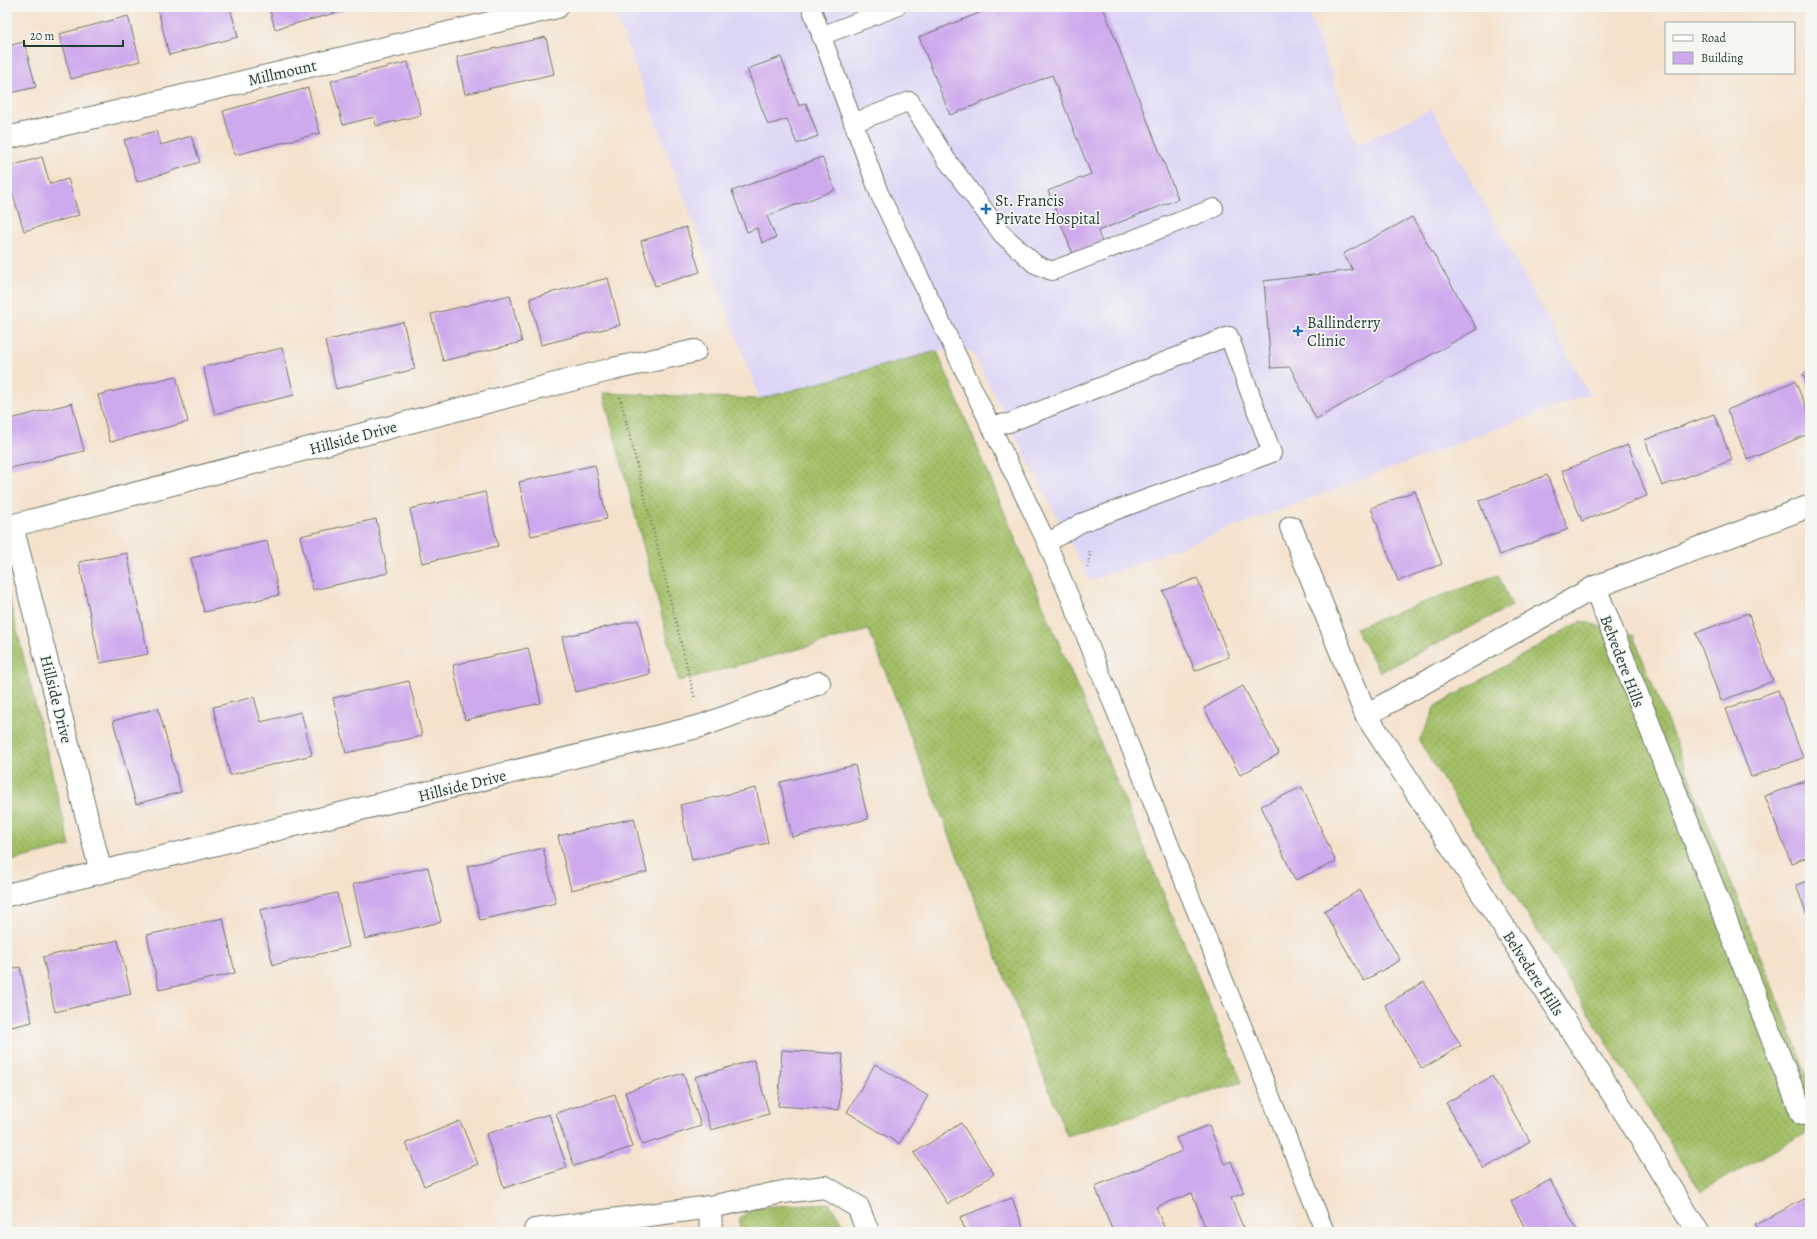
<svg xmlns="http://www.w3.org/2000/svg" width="1817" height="1239" viewBox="0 0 1817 1239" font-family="Alegreya,serif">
<defs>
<pattern id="grass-dots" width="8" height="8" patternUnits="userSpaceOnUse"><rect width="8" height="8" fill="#a2bf66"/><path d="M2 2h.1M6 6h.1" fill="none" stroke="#839c55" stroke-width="1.8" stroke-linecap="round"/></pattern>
</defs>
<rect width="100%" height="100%" fill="#f6f6f2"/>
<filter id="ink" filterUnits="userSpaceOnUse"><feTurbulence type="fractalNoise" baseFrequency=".025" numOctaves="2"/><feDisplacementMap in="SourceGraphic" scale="8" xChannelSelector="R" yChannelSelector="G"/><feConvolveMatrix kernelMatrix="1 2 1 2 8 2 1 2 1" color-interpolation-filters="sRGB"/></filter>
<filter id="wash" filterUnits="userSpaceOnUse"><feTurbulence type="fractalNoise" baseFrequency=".012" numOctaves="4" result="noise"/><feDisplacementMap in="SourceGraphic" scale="16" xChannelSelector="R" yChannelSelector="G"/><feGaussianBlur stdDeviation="0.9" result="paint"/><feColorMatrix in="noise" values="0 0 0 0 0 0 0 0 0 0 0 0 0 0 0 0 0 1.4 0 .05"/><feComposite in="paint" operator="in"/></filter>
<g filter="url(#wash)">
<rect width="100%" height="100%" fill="#f5e2cd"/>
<!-- built -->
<polygon fill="#ddd5f6" points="613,7 1307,7 1357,145 1432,109 1589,394 1090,581 972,351 937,351 760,399"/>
<!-- grass -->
<g fill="url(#grass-dots)" stroke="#607e4d">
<polygon points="937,351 1242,1082 1067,1136 869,630 679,681 603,393 760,399"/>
<polygon points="1498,575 1512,606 1380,672 1355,628"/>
<polygon points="7,590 70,846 7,862"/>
<polygon points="1581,621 1633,635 1810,1082 1810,1130 1700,1192 1419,741 1436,706"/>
<polygon points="829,1203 849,1232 739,1232 740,1217 759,1207"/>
</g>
<g id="blocks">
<!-- building -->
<g fill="#cea9ed">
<polygon points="169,7 230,7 238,37 169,55 158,10"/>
<polygon points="269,7 342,7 343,11 275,29"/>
<polygon points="994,7 1103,7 1178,199 1098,231 1102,243 1073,254 1048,191 1091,174 1052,75 950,115 919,37"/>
<polygon points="128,16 140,61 71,79 59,34"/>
<polygon points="546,37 554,74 465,94 457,57"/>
<polygon points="24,42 36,87 7,94 7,46"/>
<polygon points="781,57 799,106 806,103 818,136 797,144 787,119 768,125 747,69"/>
<polygon points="408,62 421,115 376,126 374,117 343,125 331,81"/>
<polygon points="308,88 320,133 235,155 223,111"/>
<polygon points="156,131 161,145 191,136 200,162 137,182 124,140"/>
<polygon points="42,157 50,184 68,179 79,215 24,231 7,175 7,167"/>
<polygon points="822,157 835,190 767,216 776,238 762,243 757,228 747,232 732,191"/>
<polygon points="1412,217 1477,329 1316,419 1290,367 1271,368 1264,281 1353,270 1343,254"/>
<polygon points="686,227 700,272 655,286 641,241"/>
<polygon points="608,278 620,325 541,345 530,298"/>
<polygon points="510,295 522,342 443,361 431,314"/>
<polygon points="403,322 415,369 336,389 325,341"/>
<polygon points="282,348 294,395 215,414 203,367"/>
<polygon points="1810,371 1810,392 1803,374"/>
<polygon points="176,376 188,422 110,442 98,395"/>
<polygon points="1795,381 1810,417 1810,433 1748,460 1727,410"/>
<polygon points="72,403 84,451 7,469 7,420"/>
<polygon points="1714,414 1732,460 1662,486 1645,440"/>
<polygon points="1628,445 1647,496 1582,521 1562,471"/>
<polygon points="595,465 607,519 531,536 519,482"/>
<polygon points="1547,475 1568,529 1500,555 1479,501"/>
<polygon points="1415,491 1442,564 1398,581 1371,508"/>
<polygon points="485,492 498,546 422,563 410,509"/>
<polygon points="376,519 388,573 313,590 300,536"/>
<polygon points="267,541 279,595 204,612 191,558"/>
<polygon points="127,553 148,654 100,663 79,562"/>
<polygon points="1197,578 1229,657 1195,671 1163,591"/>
<polygon points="1748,613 1773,681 1721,701 1696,633"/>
<polygon points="638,620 650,674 575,692 562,637"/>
<polygon points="528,648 541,703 465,720 453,665"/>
<polygon points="409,681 422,736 346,753 333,698"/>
<polygon points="1243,686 1279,754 1240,775 1204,708"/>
<polygon points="1778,690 1803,758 1751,777 1726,709"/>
<polygon points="254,697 261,722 301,712 312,755 230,775 213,707"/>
<polygon points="158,708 181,792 136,804 113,721"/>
<polygon points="855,765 868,819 792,837 780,782"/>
<polygon points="1810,779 1810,856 1791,863 1765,796"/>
<polygon points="1302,787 1336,862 1295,880 1261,806"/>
<polygon points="756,788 768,843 692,860 680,805"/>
<polygon points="634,818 647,872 571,890 558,836"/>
<polygon points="543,848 556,903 480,920 467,866"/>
<polygon points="428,867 441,922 365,939 353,884"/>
<polygon points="1810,880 1810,923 1796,885"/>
<polygon points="1360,890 1400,960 1364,981 1324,911"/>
<polygon points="337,893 349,947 273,965 260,910"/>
<polygon points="223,918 235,973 159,990 147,935"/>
<polygon points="118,940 131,994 55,1012 43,957"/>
<polygon points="20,967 32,1022 7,1028 7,970"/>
<polygon points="1424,982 1461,1046 1422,1069 1385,1005"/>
<polygon points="782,1050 843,1054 839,1110 778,1106"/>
<polygon points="754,1060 769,1114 711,1130 695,1077"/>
<polygon points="875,1064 928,1096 899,1144 847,1112"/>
<polygon points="683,1073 701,1126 642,1145 625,1092"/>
<polygon points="1492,1076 1530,1141 1484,1169 1446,1103"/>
<polygon points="615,1094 632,1147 574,1166 556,1113"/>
<polygon points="549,1114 567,1168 504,1188 486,1134"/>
<polygon points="460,1121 478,1164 424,1186 406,1143"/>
<polygon points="961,1123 994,1174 948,1204 914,1153"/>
<polygon points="1209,1125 1224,1164 1231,1161 1244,1193 1231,1198 1245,1232 1207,1232 1192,1193 1156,1207 1166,1232 1113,1232 1095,1186 1182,1151 1176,1138"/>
<polygon points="1550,1180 1578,1232 1527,1232 1511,1201"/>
<polygon points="1810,1196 1810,1232 1758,1232 1755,1225"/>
<polygon points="1012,1198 1025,1232 966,1232 960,1217"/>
</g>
</g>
</g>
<g filter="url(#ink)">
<use href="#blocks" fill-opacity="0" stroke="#6a776a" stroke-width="1"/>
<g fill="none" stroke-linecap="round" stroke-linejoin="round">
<!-- service casing -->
<g stroke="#6a776a" stroke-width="20">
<g id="service">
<polyline points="811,7 879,193 1047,543 1076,612 1325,1232"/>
<polyline points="821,36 896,7"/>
<polyline points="853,123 910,101 946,159 1002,234 1035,264 1052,271 1214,208"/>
<polyline points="989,425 1009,423 1229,336 1272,453 1081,523 1047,543"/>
</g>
</g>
<!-- minor casing -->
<g stroke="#6a776a" stroke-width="24">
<g id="minor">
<polyline points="7,138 557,7"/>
<polyline points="12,526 101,872"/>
<polyline points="7,527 613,369 695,351"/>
<polyline points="1291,527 1366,715"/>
<polyline points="1595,587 1802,1114"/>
<polyline points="7,895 701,726 819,683"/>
<polyline points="710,1207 711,1232"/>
<polyline points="535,1230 710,1207 783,1192 825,1187 858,1207 868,1232"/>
<polyline points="1698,1232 1627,1116 1366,715 1595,587 1810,506"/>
</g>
</g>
<!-- path -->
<g stroke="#6a776a" stroke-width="2.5" stroke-dasharray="1 3" stroke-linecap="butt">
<polyline points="620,397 695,699"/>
<polyline points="1087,568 1090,554 1089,550"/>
</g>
<!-- service -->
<use href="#service" stroke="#fff" stroke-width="18"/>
<!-- minor -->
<use href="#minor" stroke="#fff" stroke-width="22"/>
</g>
</g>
<!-- markers -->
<g fill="#1f6fb2" stroke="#f6f6f2" stroke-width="1.5">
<path d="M984 203h4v4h4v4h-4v4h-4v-4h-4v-4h4z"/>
<path d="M1296 325h4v4h4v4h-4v4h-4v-4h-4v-4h4z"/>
</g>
<g text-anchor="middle" stroke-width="3.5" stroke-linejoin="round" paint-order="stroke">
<!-- street labels -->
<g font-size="16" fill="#1f3d34" stroke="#f6f6f2">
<text transform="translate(282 72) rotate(-13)" y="6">Millmount</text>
<text transform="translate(353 437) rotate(-15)" y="6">Hillside Drive</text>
<text transform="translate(1623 661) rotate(69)" y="6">Belvedere Hills</text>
<text transform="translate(57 699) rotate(76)" y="6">Hillside Drive</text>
<text transform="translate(462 785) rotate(-14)" y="6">Hillside Drive</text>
<text transform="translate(1534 973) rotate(57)" y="6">Belvedere Hills</text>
</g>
<!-- poi labels -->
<g font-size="16" fill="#1f3d34" stroke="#f6f6f2" text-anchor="start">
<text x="995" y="206">St. Francis<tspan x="995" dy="18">Private Hospital</tspan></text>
<text x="1307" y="328">Ballinderry<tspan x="1307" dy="18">Clinic</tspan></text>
</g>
</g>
<!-- margin -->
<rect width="1817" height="1239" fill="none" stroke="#f6f6f2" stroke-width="24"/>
<!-- legend -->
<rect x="1665" y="22" width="130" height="52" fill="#f6f6f2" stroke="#a0aca6"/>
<rect x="1673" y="35" width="20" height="6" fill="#ffffff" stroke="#a0aca6"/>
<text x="1701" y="42" font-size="12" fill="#1f3d34">Road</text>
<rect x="1673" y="52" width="20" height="12" fill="#cea9ed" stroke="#a0aca6"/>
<text x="1701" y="62" font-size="12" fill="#1f3d34">Building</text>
<!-- scale -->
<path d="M24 40v6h99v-6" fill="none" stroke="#1f3d34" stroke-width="2"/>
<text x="30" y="40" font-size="12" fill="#1f3d34" stroke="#f6f6f2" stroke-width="3" paint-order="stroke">20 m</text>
</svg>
